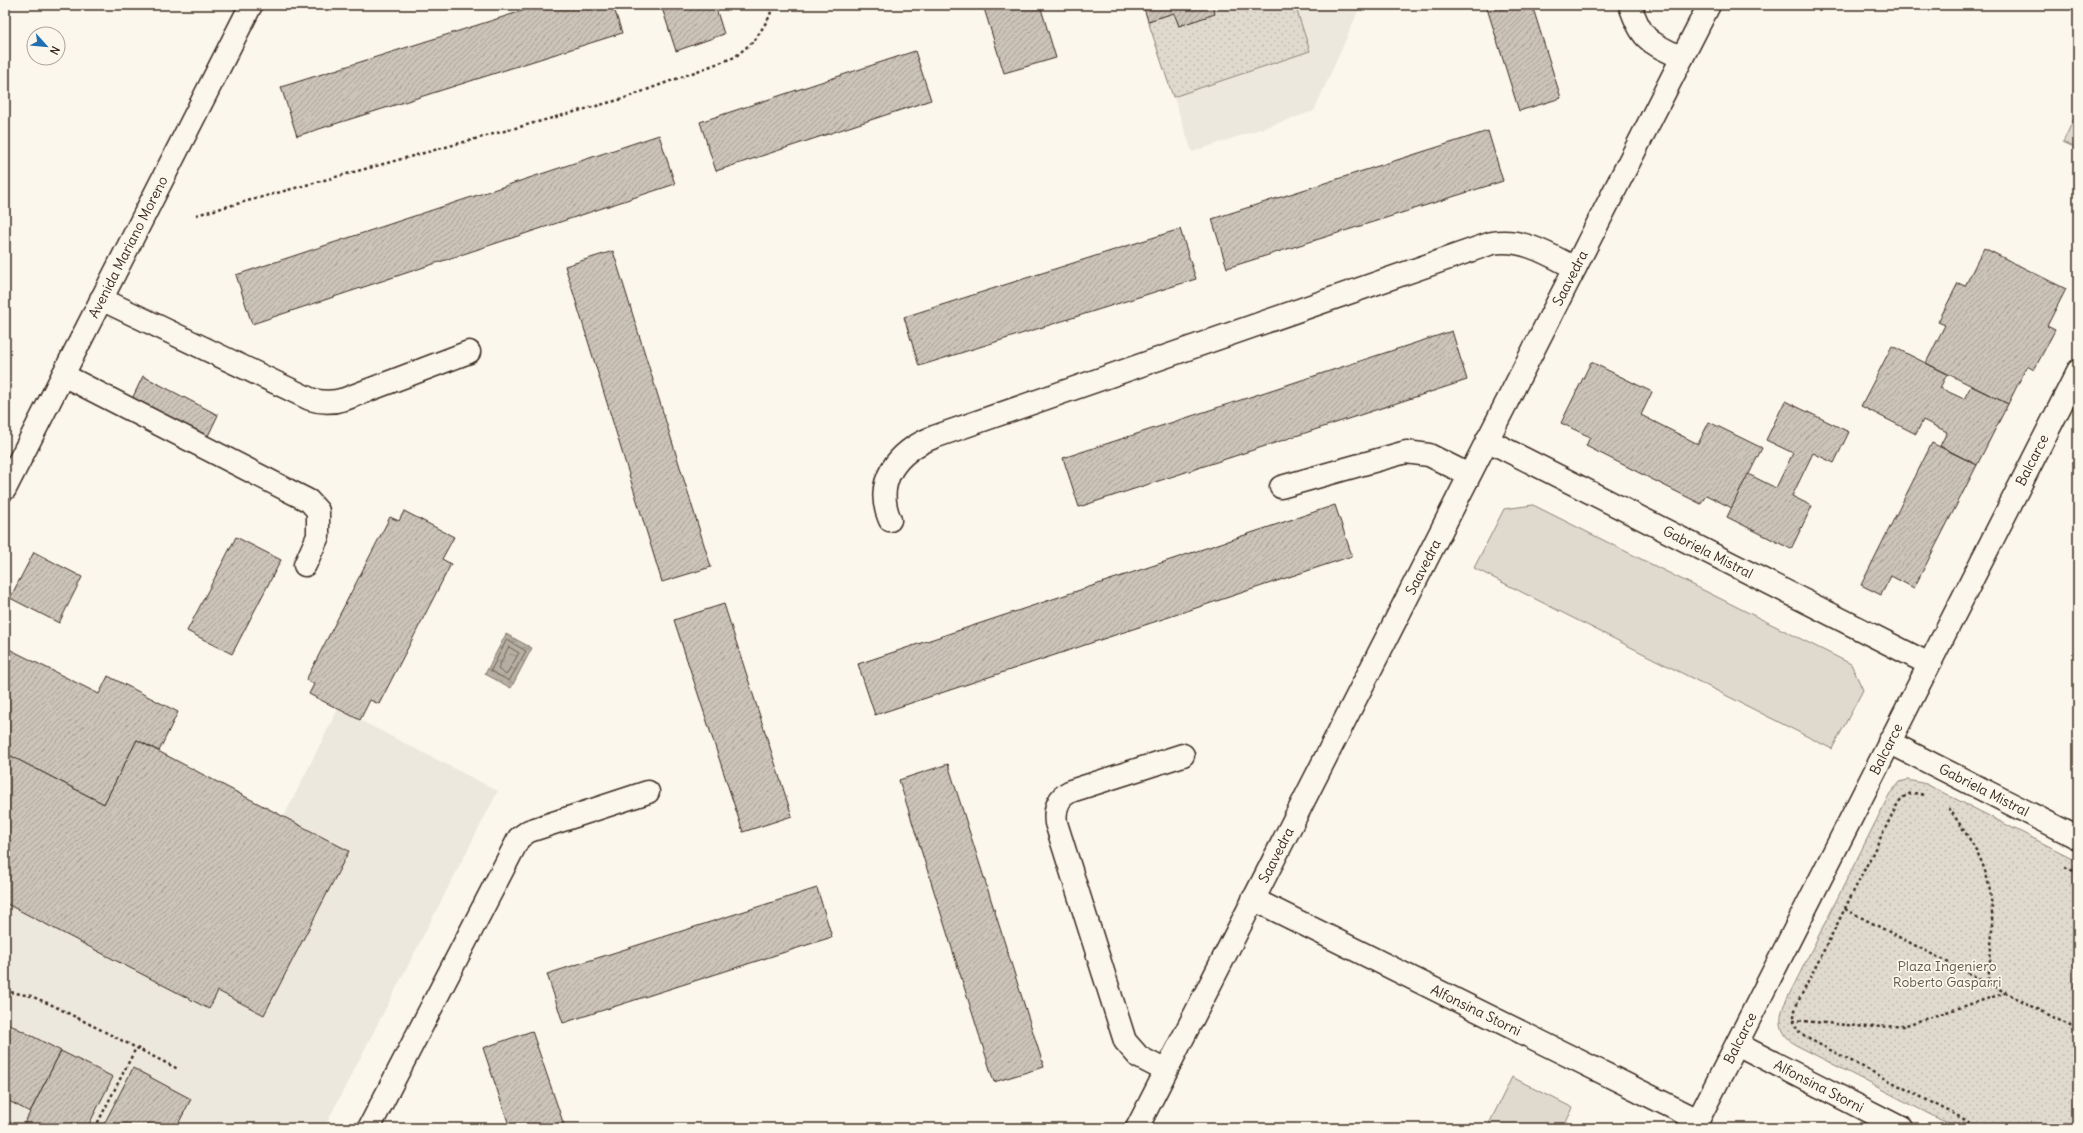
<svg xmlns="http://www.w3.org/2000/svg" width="2083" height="1133" viewBox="0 0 2083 1133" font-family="Delius,sans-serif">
<defs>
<pattern id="park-dots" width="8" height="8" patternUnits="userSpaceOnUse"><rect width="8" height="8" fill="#dfd9ce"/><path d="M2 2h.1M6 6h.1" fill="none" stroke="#c0bab0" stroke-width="1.8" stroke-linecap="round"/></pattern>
<pattern id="water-ripples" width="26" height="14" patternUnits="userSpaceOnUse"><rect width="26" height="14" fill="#b6aea2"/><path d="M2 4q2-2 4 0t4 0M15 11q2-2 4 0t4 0" fill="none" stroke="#958e83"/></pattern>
<pattern id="building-hatch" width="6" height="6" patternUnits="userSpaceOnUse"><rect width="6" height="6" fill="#ccc4b9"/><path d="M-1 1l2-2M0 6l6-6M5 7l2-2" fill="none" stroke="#a79f96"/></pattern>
</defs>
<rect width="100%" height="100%" fill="#fbf7ec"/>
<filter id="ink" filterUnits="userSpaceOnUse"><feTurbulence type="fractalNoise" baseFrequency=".025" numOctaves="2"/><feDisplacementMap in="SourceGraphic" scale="8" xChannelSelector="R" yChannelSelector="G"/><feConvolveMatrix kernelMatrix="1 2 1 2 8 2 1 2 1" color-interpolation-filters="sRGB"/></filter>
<g filter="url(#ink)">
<!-- built -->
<g fill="#ede8dd">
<polygon points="1143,5 1361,5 1314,111 1192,152"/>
<polygon points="338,709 498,791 324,1128 5,1128 5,753 137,740 284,816"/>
</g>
<!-- grass -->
<g fill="#dfd9ce" stroke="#8d8276">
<polygon points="2078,110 2078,149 2063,142"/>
<polygon points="1533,505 1851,664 1863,690 1832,749 1474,568 1504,509"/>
<polygon points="1512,1077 1573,1108 1563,1128 1487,1128"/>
</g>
<!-- park -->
<g fill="url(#park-dots)" stroke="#8d8276">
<polygon points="1212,5 1295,5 1310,51 1173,97 1148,21 1174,13 1179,26 1215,13"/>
<path d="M 1908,780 L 1926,784 L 2078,861 L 2078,1128 L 1956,1128 L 1794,1044 C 1780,1033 1778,1021 1784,1005 L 1889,795 L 1899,782 Z"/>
</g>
<!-- water -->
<polygon fill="url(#water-ripples)" stroke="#85796d" points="506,634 532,648 511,688 485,674"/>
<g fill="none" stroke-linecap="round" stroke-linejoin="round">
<!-- shore -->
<g stroke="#6c5f53" stroke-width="1">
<polygon points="507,640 526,651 509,681 491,671"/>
<polygon points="509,647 519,653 506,675 498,669"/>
</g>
</g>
<!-- building -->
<g fill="url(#building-hatch)" stroke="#3b2a1e">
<polygon points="541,5 613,5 622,33 297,136 281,87"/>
<polygon points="661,5 715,5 724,34 676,51"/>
<polygon points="983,5 1040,5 1056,58 1004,73"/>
<polygon points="1143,5 1212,5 1215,14 1179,26 1174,13 1148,21"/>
<polygon points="1486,5 1532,5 1561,98 1519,111"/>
<polygon points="915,51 931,100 716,171 700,122"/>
<polygon points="1488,131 1503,181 1227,268 1212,219"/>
<polygon points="659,135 675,184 252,324 236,275"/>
<polygon points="1180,229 1196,279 919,366 904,317"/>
<polygon points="1984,248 2066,289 2047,326 2055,330 2034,370 2027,366 2008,404 1926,363 1945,325 1938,322 1958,283 1965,286"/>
<polygon points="613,251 711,567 662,582 565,266"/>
<polygon points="1452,331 1467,380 1079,507 1063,458"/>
<polygon points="1892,346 1947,374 1940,388 1964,399 1971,386 2008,404 1977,465 1940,446 1947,432 1923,420 1916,434 1861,406"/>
<polygon points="1591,362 1652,392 1641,415 1698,444 1709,422 1762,448 1732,508 1706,495 1701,504 1586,446 1590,437 1561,423"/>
<polygon points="143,376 218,415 207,438 132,399"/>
<polygon points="1785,401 1849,432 1834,463 1813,453 1792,496 1812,506 1791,549 1727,517 1748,474 1776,488 1793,453 1766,440"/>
<polygon points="1932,443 1977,465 1914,588 1891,576 1881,595 1861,585"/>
<polygon points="1335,505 1352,556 875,715 858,664"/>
<polygon points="404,511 454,537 442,559 451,564 379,704 370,700 360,720 309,694 314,684 306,680 390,517 399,521"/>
<polygon points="236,537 281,560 232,654 187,631"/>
<polygon points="34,552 82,577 59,623 10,598"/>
<polygon points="724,604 792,816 743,832 674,620"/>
<polygon points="5,647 99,694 108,676 178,712 159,751 137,740 104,804 5,753"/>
<polygon points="137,740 349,851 264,1015 218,991 209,1009 5,903 5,753 104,804"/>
<polygon points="948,764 1044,1067 994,1082 899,780"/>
<polygon points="817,888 832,937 563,1023 547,974"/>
<polygon points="5,1022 61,1051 30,1112 5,1099"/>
<polygon points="532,1031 565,1128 510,1128 483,1048"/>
<polygon points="61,1051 113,1077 87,1128 22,1128"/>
<polygon points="133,1068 191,1099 176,1128 102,1128"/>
</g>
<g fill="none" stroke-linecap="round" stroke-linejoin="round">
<!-- minor casing -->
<g stroke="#3b2a1e" stroke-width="25">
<g id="minor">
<path d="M 1630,5 C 1642,41 1649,42 1682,58"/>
<path d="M 101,299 L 310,399 C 322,403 332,403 345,399 L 469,352"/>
<polyline points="63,375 309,501 318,511 318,536 305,565"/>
<polyline points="1487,440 1929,664"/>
<polyline points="1281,487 1406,452 1429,455 1469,475"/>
<path d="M 890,520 C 873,481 898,451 934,437 L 1492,243 C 1523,238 1548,254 1575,268"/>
<polyline points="1889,742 2078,838"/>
<polyline points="1253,899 1698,1120"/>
<polyline points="1737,1044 1901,1128"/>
<path d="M 1166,1071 L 1139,1057 L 1125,1041 L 1056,823 C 1054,809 1058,797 1071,791 L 1183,755"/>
<polyline points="369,1128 519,838 529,831 648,792"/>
<polyline points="1137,1128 1709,5"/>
<polyline points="1694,1128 2078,371"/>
</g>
</g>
<!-- major casing -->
<g stroke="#3b2a1e" stroke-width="25">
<polyline id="major" points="5,489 251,5"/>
</g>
<!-- path -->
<g stroke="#3b2a1e" stroke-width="2.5" stroke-dasharray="3 3" stroke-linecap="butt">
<polyline points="196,215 622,99 735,57 755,40 770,16 772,5"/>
<path d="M 1923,795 C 1912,791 1905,794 1898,803 L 1797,1004 C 1792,1019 1792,1027 1805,1037 L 1981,1128"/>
<path d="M 1949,808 C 1960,825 1974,843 1982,863 C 1998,901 1991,943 1988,984"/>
<polyline points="2065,867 2078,873"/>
<polyline points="1845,909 2078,1030"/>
<polyline points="5,991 31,996 52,1005 178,1069"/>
<polyline points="1793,1020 1868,1027 1903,1026 2005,993"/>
<polyline points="95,1128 136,1048"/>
</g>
<!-- minor -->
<use href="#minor" stroke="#fbf7ec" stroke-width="22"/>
<!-- major -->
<use href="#major" stroke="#fbf7ec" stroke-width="22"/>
</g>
</g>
<g text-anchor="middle" stroke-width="3.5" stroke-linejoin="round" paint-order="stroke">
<!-- street labels -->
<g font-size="14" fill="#3b2a1e" stroke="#fbf7ec">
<text transform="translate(128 247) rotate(-63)" y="5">Avenida Mariano Moreno</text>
<text transform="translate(1570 278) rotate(-63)" y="5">Saavedra</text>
<text transform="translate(2032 460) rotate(-63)" y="5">Balcarce</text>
<text transform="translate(1708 552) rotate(27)" y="5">Gabriela Mistral</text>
<text transform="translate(1423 567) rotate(-63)" y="5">Saavedra</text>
<text transform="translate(1886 749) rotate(-63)" y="5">Balcarce</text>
<text transform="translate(1984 790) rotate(27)" y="5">Gabriela Mistral</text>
<text transform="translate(1276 855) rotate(-63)" y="5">Saavedra</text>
<text transform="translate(1476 1010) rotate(26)" y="5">Alfonsina Storni</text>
<text transform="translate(1740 1038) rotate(-63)" y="5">Balcarce</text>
<text transform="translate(1819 1086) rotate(27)" y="5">Alfonsina Storni</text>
</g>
<!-- park labels -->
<g font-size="14" fill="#64564a" stroke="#fbf7ec">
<text x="1947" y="971">Plaza Ingeniero<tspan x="1947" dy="16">Roberto Gasparri</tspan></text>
</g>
</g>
<!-- margin -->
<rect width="2083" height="1133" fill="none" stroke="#fbf7ec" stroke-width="20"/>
<rect x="10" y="10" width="2063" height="1113" fill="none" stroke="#3b2a1e" stroke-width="1.5" filter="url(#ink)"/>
<!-- north arrow -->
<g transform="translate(46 46) rotate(117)"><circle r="19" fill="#fbf7ec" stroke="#aea59a"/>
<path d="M0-3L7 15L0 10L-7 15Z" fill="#1f6fb2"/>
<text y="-6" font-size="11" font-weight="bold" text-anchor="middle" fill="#3b2a1e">N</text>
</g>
</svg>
